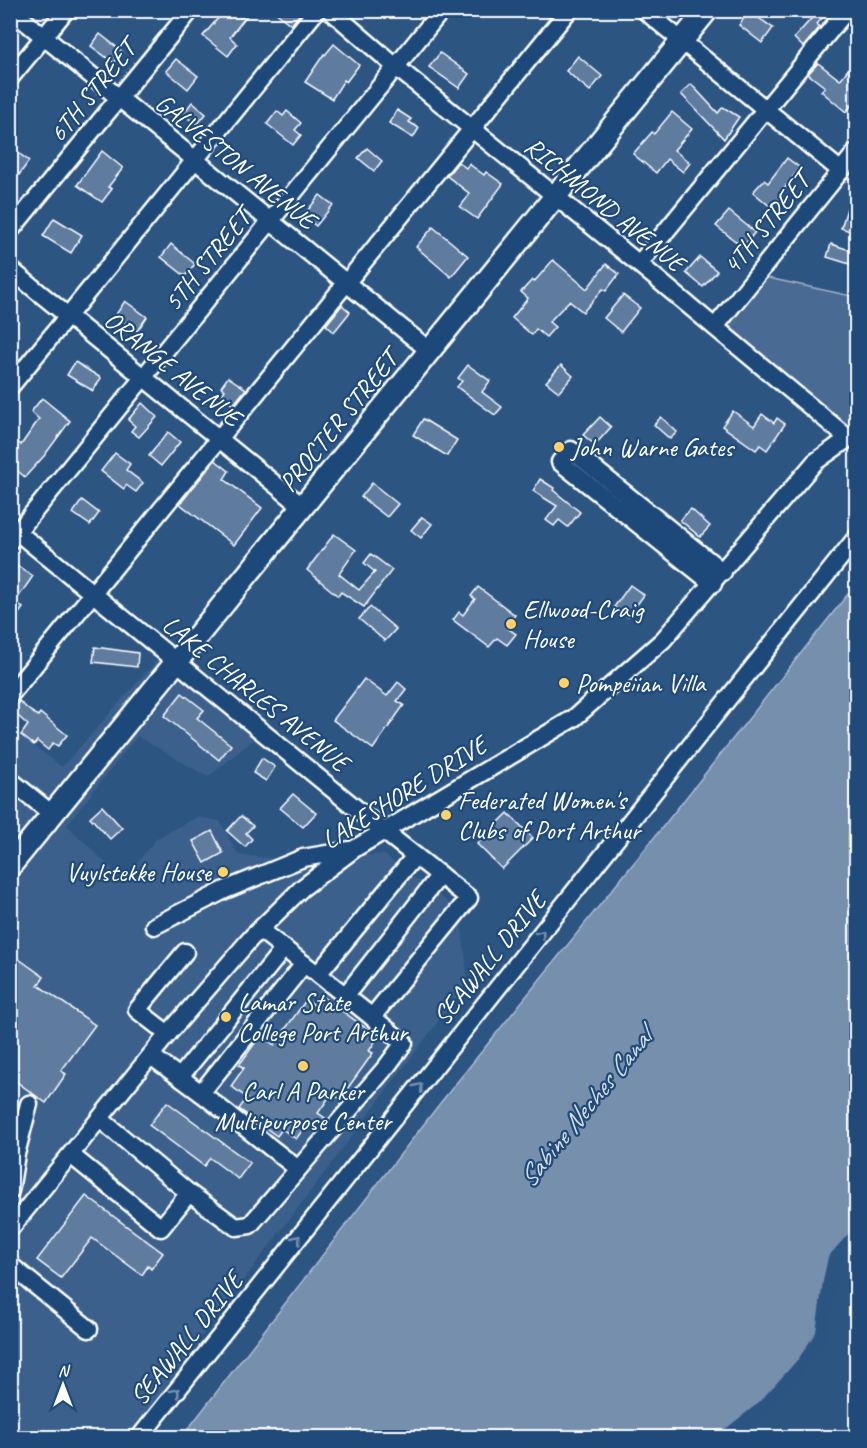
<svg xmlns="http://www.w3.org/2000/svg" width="867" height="1448" viewBox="0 0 867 1448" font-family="Caveat,sans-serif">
<rect width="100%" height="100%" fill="#2c5582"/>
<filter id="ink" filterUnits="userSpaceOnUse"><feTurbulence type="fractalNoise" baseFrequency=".0167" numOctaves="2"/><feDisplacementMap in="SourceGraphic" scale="12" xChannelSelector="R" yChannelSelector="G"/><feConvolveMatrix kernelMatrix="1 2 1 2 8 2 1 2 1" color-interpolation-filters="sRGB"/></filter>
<g filter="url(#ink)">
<!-- built -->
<polygon fill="#3b618b" points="158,659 183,676 258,736 208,777 137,736 67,825 120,877 131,870 157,838 197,817 220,821 238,855 305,861 383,854 460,911 468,982 209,1326 129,1437 11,1437 10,728 62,767"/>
<!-- green -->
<polygon fill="#486b92" stroke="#a4b5c8" stroke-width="1.5" points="759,276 856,297 856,425 847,426 728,332 725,327"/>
<!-- water -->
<polygon fill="#748fad" stroke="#acbcce" stroke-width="1.5" points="856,584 856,1238 836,1259 824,1336 733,1437 181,1438 441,1102 649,844"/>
<!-- pier -->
<polygon fill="#2c5582" points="856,1225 856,1242 839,1261 826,1338 786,1390 740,1437 715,1437 756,1405 774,1386 799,1358 816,1332 823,1281 828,1257"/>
<!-- building -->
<g fill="#5e7c9f" stroke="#fff" stroke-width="1.5">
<polygon points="212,10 251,10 230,37 237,44 228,56 203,36 219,17"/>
<polygon points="273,10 294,10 299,15 291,25"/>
<polygon points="802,10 821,10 825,15 817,24 820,27 803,47 794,38 811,19"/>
<polygon points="749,11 773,28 762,43 739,25"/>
<polygon points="100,34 123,52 114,63 91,46"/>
<polygon points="334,44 359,65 346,82 344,80 332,99 305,82 324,54 325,55"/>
<polygon points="440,53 469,74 459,88 429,67"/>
<polygon points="578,56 602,76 590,91 566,71"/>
<polygon points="176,59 198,76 188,89 166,71"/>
<polygon points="856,59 856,100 846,112 821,91 825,87 808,74 818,63 840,80"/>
<polygon points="691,84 718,113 723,107 739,117 724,139 681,94"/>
<polygon points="192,102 206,114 197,125 183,114"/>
<polygon points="397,110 411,119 409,122 419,128 413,138 389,123"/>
<polygon points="277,111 283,116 287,111 301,123 295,130 301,135 293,145 267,124"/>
<polygon points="672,112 692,129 674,150 690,163 683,172 667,159 656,173 633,154 652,132 654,134"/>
<polygon points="10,147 29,161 19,175 10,170"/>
<polygon points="367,148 382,161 374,171 358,158"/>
<polygon points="102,151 123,168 108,187 112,189 102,202 77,185"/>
<polygon points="787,158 800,168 780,194 783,196 772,208 753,192 764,180 768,183"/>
<polygon points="458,162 466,168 469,164 484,175 486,172 503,184 477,219 460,207 470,194 447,176"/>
<polygon points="854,186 856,186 856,233 841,228"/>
<polygon points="320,195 333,205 316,226 303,216"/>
<polygon points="729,211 755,232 743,247 716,226"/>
<polygon points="54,218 82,235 71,253 43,236"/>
<polygon points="433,227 468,256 451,277 416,247"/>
<polygon points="171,244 195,264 185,276 161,257"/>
<polygon points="831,244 856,252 856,266 827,257"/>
<polygon points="700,257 717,271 703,287 686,273"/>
<polygon points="553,260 587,289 606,264 619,274 606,291 603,289 583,312 569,301 549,322 555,327 546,337 536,329 532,335 512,318 528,298 521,292 532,280 534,282"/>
<polygon points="623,295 640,308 621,332 604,318"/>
<polygon points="125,301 147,317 137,331 115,316"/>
<polygon points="342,305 350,312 334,332 326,325"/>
<polygon points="75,362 101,378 93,391 67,375"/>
<polygon points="468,365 490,381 482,392 502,407 495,415 457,387 462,381 458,378"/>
<polygon points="561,365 573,376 559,392 546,382"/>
<polygon points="228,377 246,389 233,405 221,396 225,390 221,387"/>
<polygon points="42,398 70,421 44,456 25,477 10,465 10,452 18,442 21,445 39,419 31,412"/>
<polygon points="142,403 157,417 139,437 131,431 135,426 128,420"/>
<polygon points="733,411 754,426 762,414 774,423 777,418 785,424 767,450 760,445 756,450 722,426"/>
<polygon points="600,417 611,427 595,445 583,435"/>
<polygon points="661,417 677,432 670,439 654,425"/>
<polygon points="423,419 457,440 447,456 413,435"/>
<polygon points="168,432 180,442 161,466 149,456"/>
<polygon points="115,453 130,464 126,470 143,483 136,492 126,485 124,489 101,471"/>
<polygon points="215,460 229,471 224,479 262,508 234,545 180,504"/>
<polygon points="540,479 554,488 553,490 580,512 568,527 559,520 554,526 546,520 557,506 533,491"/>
<polygon points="372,483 398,504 387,517 361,497"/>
<polygon points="82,500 99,513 90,525 73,513"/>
<polygon points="691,509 710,526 700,537 680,520"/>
<polygon points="422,517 432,524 421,538 411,530"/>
<polygon points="334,534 356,550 339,574 359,590 375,572 364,563 371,554 392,570 364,607 341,592 338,596 307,570"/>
<polygon points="16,565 33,576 15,602 23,608 10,626 10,573"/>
<polygon points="630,585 644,595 628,617 614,607"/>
<polygon points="478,587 515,615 506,627 516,634 507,645 497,638 489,647 453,620 459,612 463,615 475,599 471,596"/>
<polygon points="370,607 396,629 385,641 359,619"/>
<polygon points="95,647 138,653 137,667 93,662"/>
<polygon points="364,679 387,696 398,682 406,689 397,701 404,705 373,749 333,720"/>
<polygon points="182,693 204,710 197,718 231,745 219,760 164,716"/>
<polygon points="19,701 30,711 38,716 40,713 67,735 58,746 53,743 48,750 37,741 34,745 21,735 28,725 10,709 10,705"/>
<polygon points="262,758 275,767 266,781 253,773"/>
<polygon points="293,794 316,813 303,827 280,808"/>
<polygon points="102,806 122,828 110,839 90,817"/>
<polygon points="508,813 533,838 502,869 477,844"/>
<polygon points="241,816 253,826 246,833 252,839 245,847 227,831"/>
<polygon points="212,831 223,853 205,863 193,841"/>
<polygon points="16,957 44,977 38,985 95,1025 61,1071 66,1074 46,1103 10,1077 10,964"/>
<polygon points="320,995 378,1037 369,1051 373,1053 340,1099 332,1093 318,1113 325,1118 316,1130 307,1124 296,1139 282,1129 277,1136 239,1109 247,1098 231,1086 244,1068 239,1065 261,1035 274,1045 306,1000 314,1005"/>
<polygon points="167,1102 250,1163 238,1179 210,1158 204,1166 149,1125"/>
<polygon points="86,1196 163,1253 151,1269 148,1266 142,1275 92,1238 61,1278 37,1260"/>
</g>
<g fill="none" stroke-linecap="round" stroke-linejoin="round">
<!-- minor casing -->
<g stroke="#fff" stroke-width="21">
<g id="minor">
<polyline points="11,10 430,351"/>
<polyline points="330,10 396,67 639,264 848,438"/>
<polyline points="644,10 841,171"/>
<polyline points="10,78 66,10"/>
<polyline points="10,231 191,10"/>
<polyline points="639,264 847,10"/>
<polyline points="10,269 303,507"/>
<polyline points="715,327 856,152"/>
<polyline points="10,387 317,10"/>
<polyline points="10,526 385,832 469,898 372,1017 404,1043 387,1066 250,1225 236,1227 189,1193 161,1228 71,1155"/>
<polyline points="11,540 442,10"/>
<polyline points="713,584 560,462 571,450 723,572"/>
<polyline points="10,695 569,10"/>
<polyline points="10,780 52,814"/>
<polyline points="154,926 225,890 303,858 350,850"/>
<polyline points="260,930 312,970"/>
<polyline points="345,996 440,875"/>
<polyline points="372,1017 318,974 415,856"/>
<polyline points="168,1034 137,1010 185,952"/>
<polyline points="151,1056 201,1093"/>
<polyline points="180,1077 284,948"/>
<polyline points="100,1119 189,1193"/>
<polyline points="298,1169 201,1093 304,964"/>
<polyline points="10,1191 16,1154 29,1104"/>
<polyline points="10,1229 168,1034 252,937 302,888 354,849 574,718 663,640 815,462 856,433"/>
<polyline points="10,1265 89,1329"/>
<polyline points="139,1438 856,538"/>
</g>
</g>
<!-- major casing -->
<g stroke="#fff" stroke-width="26">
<polyline id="major" points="10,866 707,10"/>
</g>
<!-- minor -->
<use href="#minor" stroke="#1f4a7a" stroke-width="16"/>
<!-- major -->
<use href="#major" stroke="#1f4a7a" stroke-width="21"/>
</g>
<!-- one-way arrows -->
<defs><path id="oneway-chevron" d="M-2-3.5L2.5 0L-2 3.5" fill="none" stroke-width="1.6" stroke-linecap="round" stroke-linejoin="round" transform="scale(1.5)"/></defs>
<g stroke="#7992af">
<use href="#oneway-chevron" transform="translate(541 934) rotate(-51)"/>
<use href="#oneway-chevron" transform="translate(419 1087) rotate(-51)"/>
<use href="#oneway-chevron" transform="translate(297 1239) rotate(-51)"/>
<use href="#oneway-chevron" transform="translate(176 1392) rotate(-51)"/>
</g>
</g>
<!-- markers -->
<g fill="#ffd166" stroke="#1f4a7a" stroke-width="2">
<circle cx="559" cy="447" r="6"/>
<circle cx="511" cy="624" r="6"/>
<circle cx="564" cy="683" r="6"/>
<circle cx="446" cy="815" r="6"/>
<circle cx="223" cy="872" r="6"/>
<circle cx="226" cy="1017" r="6"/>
<circle cx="303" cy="1066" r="6"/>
</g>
<g text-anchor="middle" stroke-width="4.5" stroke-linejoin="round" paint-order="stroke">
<!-- street labels -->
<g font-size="26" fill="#fff" stroke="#1f4a7a">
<text transform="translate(92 91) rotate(-51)" y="9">6TH STREET</text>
<text transform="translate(236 161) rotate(39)" y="9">GALVESTON AVENUE</text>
<text transform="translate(605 204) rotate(39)" y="9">RICHMOND AVENUE</text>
<text transform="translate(766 223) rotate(-51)" y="9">4TH STREET</text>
<text transform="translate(207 260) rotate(-51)" y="9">5TH STREET</text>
<text transform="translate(173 368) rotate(39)" y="9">ORANGE AVENUE</text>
<text transform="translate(338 421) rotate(-51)" y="9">PROCTER STREET</text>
<text transform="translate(256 693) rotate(39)" y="9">LAKE CHARLES AVENUE</text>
<text transform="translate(404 792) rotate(-32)" y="9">LAKESHORE DRIVE</text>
<text transform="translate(489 958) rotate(-51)" y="9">SEAWALL DRIVE</text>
<text transform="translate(186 1338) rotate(-51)" y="9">SEAWALL DRIVE</text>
</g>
<!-- poi labels -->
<g font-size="26" fill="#fff" stroke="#1f4a7a" text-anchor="start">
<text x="571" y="456">John Warne Gates</text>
<text x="523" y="618">Ellwood-Craig<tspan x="523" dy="30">House</tspan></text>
<text x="576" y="692">Pompeiian Villa</text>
<text x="458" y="809">Federated Women's<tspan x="458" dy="30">Clubs of Port Arthur</tspan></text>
<text x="211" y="881" text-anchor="end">Vuylstekke House</text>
<text x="238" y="1011">Lamar State<tspan x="238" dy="30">College Port Arthur</tspan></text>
<text x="303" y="1100" text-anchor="middle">Carl A Parker<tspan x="303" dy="30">Multipurpose Center</tspan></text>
</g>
<!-- water labels -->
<g font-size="27" font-style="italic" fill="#d5dde6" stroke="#1f4a7a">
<text transform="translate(585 1108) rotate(-51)" y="9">Sabine Neches Canal</text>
</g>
</g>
<!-- margin -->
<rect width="867" height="1448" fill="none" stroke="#1f4a7a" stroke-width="36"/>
<rect x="18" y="18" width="831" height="1412" fill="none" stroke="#fff" stroke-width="2" filter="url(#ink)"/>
<!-- north arrow -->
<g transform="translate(63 1385)" stroke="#1f4a7a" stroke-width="4.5" paint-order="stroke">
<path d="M0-4.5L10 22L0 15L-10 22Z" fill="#ffffff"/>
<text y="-9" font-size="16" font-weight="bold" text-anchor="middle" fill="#ffffff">N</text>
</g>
</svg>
